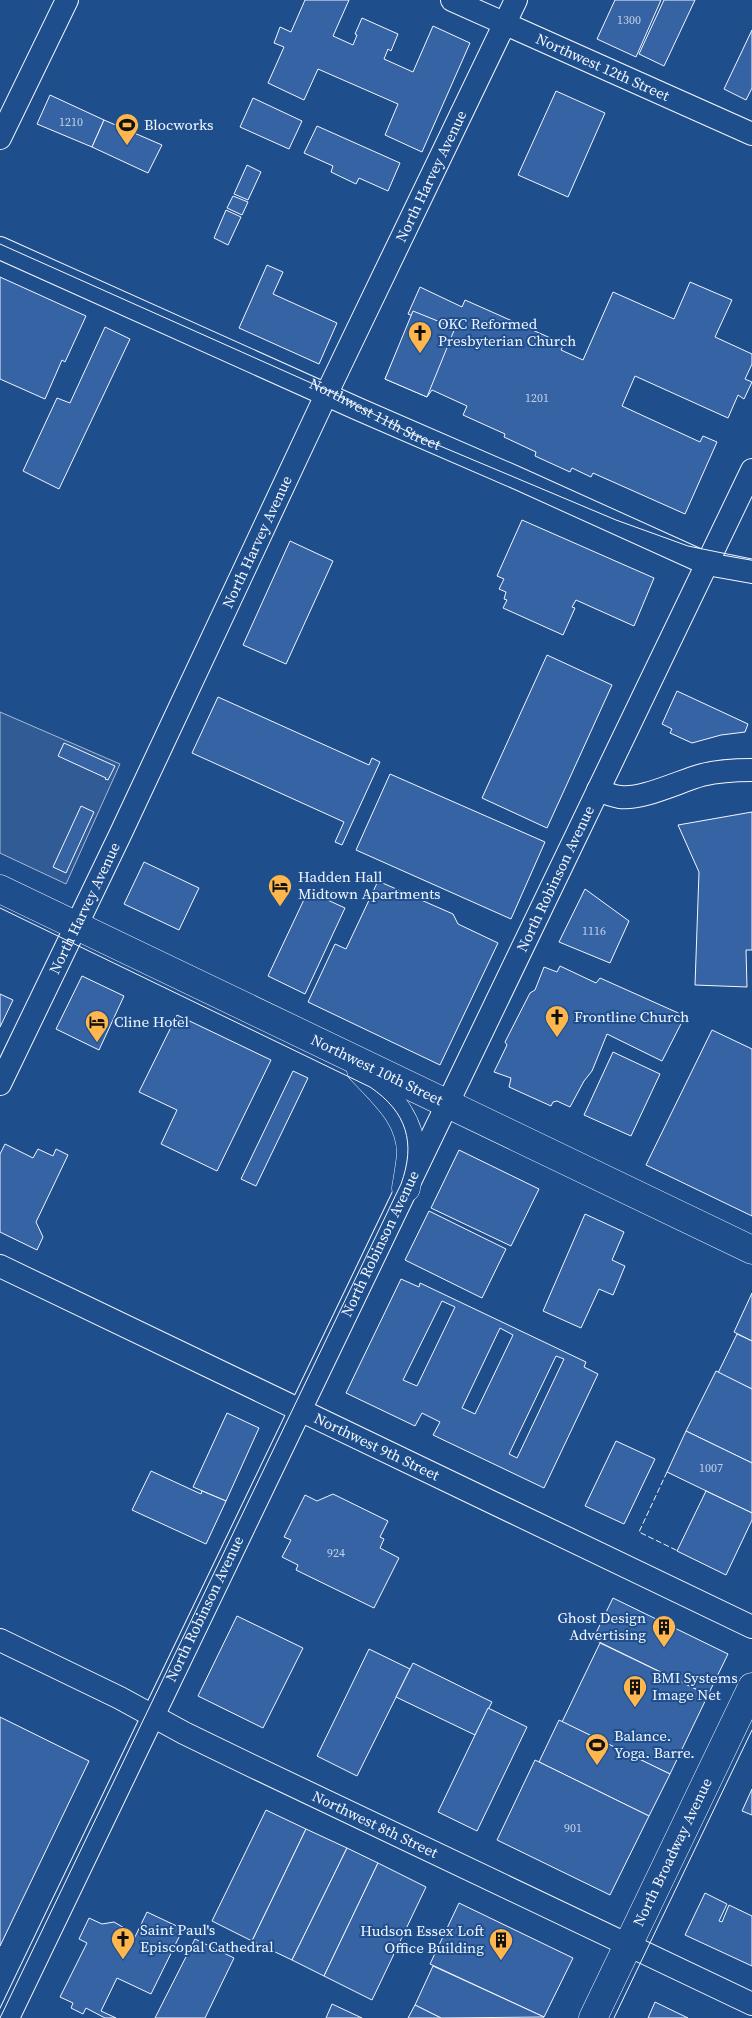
<svg xmlns="http://www.w3.org/2000/svg" width="752" height="2018" viewBox="0 0 752 2018" font-family="'Source Serif 4',serif">
<rect width="100%" height="100%" fill="#1f4e8c"/>
<!-- green -->
<polygon fill="#305b95" stroke="#a8bbd7" points="0,712 120,764 66,884 0,853"/>
<!-- building -->
<g fill="#3563a3" stroke="#f2f6ff" fill-rule="evenodd">
<polygon points="305,0 349,0 333,36 353,45 357,35 355,34 362,18 398,34 391,51 388,49 384,59 413,72 433,26 470,43 422,152 385,135 398,104 318,69 304,100 268,83 284,47 274,43 280,27 291,32"/>
<polygon points="615,0 661,0 636,57 597,39"/>
<polygon points="664,0 695,0 664,66 639,54"/>
<polygon points="752,30 752,88 746,100 724,89"/>
<polygon points="556,91 605,113 568,197 518,175"/>
<polygon points="50,95 104,120 92,147 37,124"/>
<polygon points="253,98 302,121 289,149 240,127"/>
<polygon points="104,120 162,145 148,173 92,147"/>
<polygon points="317,126 400,163 388,191 359,178 356,184 331,172 333,166 304,153"/>
<polygon points="247,165 261,172 248,200 234,194"/>
<polygon points="233,196 248,202 242,215 227,208"/>
<polygon points="226,210 241,217 228,245 214,238"/>
<polygon points="267,265 283,272 273,294 337,323 319,364 239,328"/>
<polygon points="0,277 86,316 65,362 62,360 45,399 0,379"/>
<polygon points="690,282 732,300 715,337 752,354 752,364 745,379 752,382 744,399 738,395 728,418 635,376 622,406 700,442 703,436 717,442 685,514 593,473 591,477 572,468 570,472 535,456 536,452 504,437 505,434 463,415 467,406 432,390 427,397 385,379 413,316 408,314 420,287 462,307 465,300 564,344 561,350 583,360 613,292 674,319"/>
<polygon points="413,311 455,328 427,397 385,379"/>
<polygon points="105,327 130,339 59,489 23,471 57,398 70,403"/>
<polygon points="522,520 654,578 634,626 576,600 572,607 575,608 563,635 503,608 507,600 504,599 506,592 499,589 504,579 497,576"/>
<polygon points="290,541 333,561 286,664 243,645"/>
<polygon points="547,655 612,685 547,828 482,798"/>
<polygon points="677,691 748,724 745,732 721,735 692,743 670,733 672,729 662,724"/>
<polygon points="218,697 369,765 372,758 380,762 342,845 335,842 344,822 192,753"/>
<polygon points="64,743 115,766 108,780 105,779 106,778 58,756"/>
<polygon points="390,774 545,842 511,919 356,850"/>
<polygon points="81,806 94,812 66,873 53,867"/>
<polygon points="752,812 752,950 746,950 747,987 695,985 699,872 678,825"/>
<polygon points="144,862 199,888 179,930 124,904"/>
<polygon points="378,881 453,914 458,924 498,943 440,1065 308,1002 335,944 346,949"/>
<polygon points="585,889 629,921 610,963 559,942"/>
<polygon points="308,891 345,908 305,994 268,976"/>
<polygon points="560,966 596,983 600,978 685,1016 662,1061 607,1034 592,1071 584,1081 570,1107 557,1101 553,1102 551,1106 509,1087 511,1078 494,1072 507,1045 505,1042 530,993 535,990 544,967 557,972"/>
<polygon points="82,976 124,996 99,1050 56,1029"/>
<polygon points="0,994 13,1000 0,1027"/>
<polygon points="177,1015 271,1060 217,1171 161,1144 177,1110 139,1092"/>
<polygon points="712,1030 752,1049 752,1216 646,1165"/>
<polygon points="613,1052 660,1074 631,1136 584,1115"/>
<polygon points="293,1071 308,1078 256,1186 241,1179"/>
<polygon points="5,1144 33,1158 38,1149 53,1156 56,1149 68,1155 36,1222 43,1237 37,1250 0,1232 0,1154"/>
<polygon points="459,1150 539,1189 511,1246 431,1208"/>
<polygon points="429,1211 506,1249 482,1298 405,1260"/>
<polygon points="585,1214 624,1232 612,1260 625,1266 613,1295 599,1289 581,1328 543,1311"/>
<path d="M 401,1279 L 419,1287 L 420,1283 L 586,1362 L 584,1367 L 598,1374 L 544,1488 L 433,1435 L 440,1422 L 422,1413 L 415,1426 L 346,1393 ZM 442,1301 L 455,1307 L 417,1386 L 403,1380 ZM 500,1328 L 513,1335 L 475,1414 L 462,1408 ZM 556,1356 L 564,1359 L 517,1458 L 509,1454 Z"/>
<polygon points="752,1293 752,1341 734,1332"/>
<polygon points="737,1334 752,1341 752,1389 718,1373"/>
<polygon points="716,1371 752,1389 752,1463 686,1431"/>
<polygon points="227,1413 259,1428 226,1501 193,1487"/>
<polygon points="686,1431 752,1463 752,1513 667,1472"/>
<polygon points="616,1441 655,1459 624,1524 585,1506"/>
<polygon points="151,1471 201,1494 202,1491 226,1501 206,1544 132,1510"/>
<polygon points="706,1491 752,1513 752,1520 726,1575 677,1551"/>
<polygon points="333,1494 388,1521 380,1537 384,1539 380,1548 399,1558 374,1608 296,1570 298,1565 282,1557 291,1540 284,1537 305,1495 317,1501"/>
<polygon points="613,1598 728,1654 708,1695 593,1639"/>
<polygon points="237,1616 303,1648 263,1728 198,1696"/>
<polygon points="600,1643 708,1695 670,1774 562,1722"/>
<polygon points="369,1649 410,1669 357,1776 317,1756"/>
<polygon points="413,1663 492,1702 475,1735 396,1697"/>
<polygon points="488,1708 527,1727 477,1831 438,1812"/>
<polygon points="0,1717 89,1761 0,1946"/>
<polygon points="559,1720 670,1774 649,1816 539,1762"/>
<polygon points="535,1760 649,1816 610,1895 497,1840"/>
<polygon points="752,1789 752,1815 742,1811"/>
<polygon points="266,1810 306,1829 252,1941 212,1921"/>
<polygon points="306,1829 347,1848 292,1960 252,1941"/>
<polygon points="347,1848 378,1863 324,1976 292,1960"/>
<polygon points="378,1863 426,1887 372,2000 324,1976"/>
<polygon points="705,1893 727,1904 719,1921 722,1922 729,1905 752,1916 752,1966 685,1935"/>
<polygon points="459,1903 573,1958 544,2017 430,1964"/>
<polygon points="147,1912 183,1929 151,1994 117,1978 101,2011 116,2018 105,2018 86,2008 83,2014 71,2008 73,2003 60,1997 87,1943 79,1939 89,1918 102,1924 114,1922 126,1929 129,1936 134,1939"/>
<polygon points="195,1939 234,1958 205,2018 155,2018"/>
<polygon points="433,1966 544,2017 441,2018 415,2005"/>
<polygon points="655,2002 688,2018 648,2018"/>
<polygon points="332,2004 362,2018 326,2018"/>
<polygon points="415,2005 441,2018 408,2018"/>
</g>
<g fill="none" stroke-linecap="round" stroke-linejoin="round">
<!-- minor casing -->
<g stroke="#f2f6ff" stroke-width="24">
<g id="minor">
<path id="s1" d="M 452,0 L 752,134"/>
<polyline points="0,138 67,0"/>
<polyline points="0,248 358,409 517,478 707,564 752,572"/>
<path d="M 598,790 C 605,793 613,796 620,797 C 642,800 680,781 702,775 C 718,771 735,770 752,770"/>
<path id="s2" d="M 0,1084 L 120,835 L 326,395 L 516,0"/>
<path id="s3" d="M 0,1266 L 752,1627"/>
<path id="s4" d="M 0,1640 L 120,1698 L 184,1733 L 250,1765 L 752,2004"/>
<path id="s5" d="M 8,2018 L 752,470"/>
</g>
</g>
<!-- major casing -->
<g stroke="#f2f6ff" stroke-width="29">
<g id="major">
<path id="s6" d="M 0,889 L 752,1250"/>
<path d="M 361,1070 C 384,1095 411,1117 411,1154 C 410,1165 408,1177 406,1188"/>
<path id="s7" d="M 593,2018 L 752,1687"/>
</g>
</g>
<!-- minor -->
<use href="#minor" stroke="#1f4e8c" stroke-width="22"/>
<!-- major -->
<use href="#major" stroke="#1f4e8c" stroke-width="28"/>
<!-- tram -->
<g stroke="#f2f6ff" stroke-width="1">
<path id="s8" d="M 0,244 L 329,391 L 414,435 L 616,520 L 688,546 L 752,559"/>
<path d="M 0,908 L 370,1087 C 407,1112 416,1143 401,1184 L 0,2018"/>
<polyline points="614,2018 752,1730"/>
</g>
<!-- fence -->
<polyline stroke="#f2f6ff" stroke-width="1" stroke-dasharray="6 2.5" stroke-linecap="butt" points="667,1472 639,1532 678,1551"/>
</g>
<!-- icons -->
<defs>
<g id="stadium-pin" transform="scale(1.25)"><path d="M0 17L-7.5 6A9.5 9.5 0 1 1 7.5 6Z" fill="#ffb74d" stroke="#1f4e8c"/><path d="M0-5a6.5 5 0 1 0 0 10a6.5 5 0 1 0 0-10ZM-3.5-1.8h7v3.6h-7Z" fill="#111"/></g>
<g id="church-pin" transform="scale(1.25)"><path d="M0 17L-7.5 6A9.5 9.5 0 1 1 7.5 6Z" fill="#ffb74d" stroke="#1f4e8c"/><path d="M-1.2-6h2.4v3.5h3.3v2.4h-3.3V6h-2.4V-.1h-3.3v-2.4h3.3Z" fill="#111"/></g>
<g id="hotel-pin" transform="scale(1.25)"><path d="M0 17L-7.5 6A9.5 9.5 0 1 1 7.5 6Z" fill="#ffb74d" stroke="#1f4e8c"/><path d="M-6-4.5h1.5V1H6V5H4.5V3h-9V5H-6ZM-4 0a1.8 1.8 0 1 1 3.6 0ZM.5 0V-2.5h3Q6-2.5 6 0Z" fill="#111"/></g>
<g id="building-pin" transform="scale(1.25)"><path d="M0 17L-7.5 6A9.5 9.5 0 1 1 7.5 6Z" fill="#ffb74d" stroke="#1f4e8c"/><path d="M-4-6H4V6H1V3H-1V6H-4ZM-2.5-4.3h1.7v1.8h-1.7ZM.8-4.3h1.7v1.8H.8ZM-2.5-1h1.7V.8h-1.7ZM.8-1h1.7V.8H.8Z" fill="#111"/></g>
</defs>
<g fill-rule="evenodd">
<use href="#stadium-pin" x="127" y="125"/>
<use href="#church-pin" x="420" y="333"/>
<use href="#hotel-pin" x="280" y="886"/>
<use href="#church-pin" x="557" y="1017"/>
<use href="#hotel-pin" x="97" y="1022"/>
<use href="#building-pin" x="664" y="1627"/>
<use href="#building-pin" x="635" y="1687"/>
<use href="#stadium-pin" x="597" y="1745"/>
<use href="#church-pin" x="123" y="1939"/>
<use href="#building-pin" x="501" y="1940"/>
</g>
<g text-anchor="middle" stroke-width="4" stroke-linejoin="round" paint-order="stroke">
<!-- number labels -->
<g font-size="12" fill="#c3d1e8">
<text x="629" y="24">1300</text>
<text x="71" y="126">1210</text>
<text x="537" y="402">1201</text>
<text x="594" y="935">1116</text>
<text x="711" y="1472">1007</text>
<text x="336" y="1557">924</text>
<text x="573" y="1832">901</text>
</g>
<!-- street labels -->
<g font-size="15" fill="#f2f6ff" stroke="#1f4e8c">
<text dy="5" stroke="none"><textPath href="#s1" startOffset="165">Northwest 12th Street</textPath></text>
<text dy="5" stroke="none"><textPath href="#s2" startOffset="1005">North Harvey Avenue</textPath></text>
<text dy="5" stroke="none"><textPath href="#s8" startOffset="412">Northwest 11th Street</textPath></text>
<text dy="5" stroke="none"><textPath href="#s2" startOffset="600">North Harvey Avenue</textPath></text>
<text dy="5" stroke="none"><textPath href="#s5" startOffset="1264">North Robinson Avenue</textPath></text>
<text dy="5" stroke="none"><textPath href="#s2" startOffset="195">North Harvey Avenue</textPath></text>
<text dy="5" stroke="none"><textPath href="#s6" startOffset="418">Northwest 10th Street</textPath></text>
<text dy="5" stroke="none"><textPath href="#s5" startOffset="859">North Robinson Avenue</textPath></text>
<text dy="5" stroke="none"><textPath href="#s3" startOffset="418">Northwest 9th Street</textPath></text>
<text dy="5" stroke="none"><textPath href="#s5" startOffset="454">North Robinson Avenue</textPath></text>
<text dy="5" stroke="none"><textPath href="#s4" startOffset="418">Northwest 8th Street</textPath></text>
<text dy="5" stroke="none"><textPath href="#s7" startOffset="184">North Broadway Avenue</textPath></text>
</g>
<!-- poi labels -->
<g font-size="15" fill="#f2f6ff" stroke="#1f4e8c" text-anchor="start">
<text x="144" y="130">Blocworks</text>
<text x="438" y="329">OKC Reformed<tspan x="438" dy="17">Presbyterian Church</tspan></text>
<text x="298" y="882">Hadden Hall<tspan x="298" dy="17">Midtown Apartments</tspan></text>
<text x="574" y="1022">Frontline Church</text>
<text x="114" y="1027">Cline Hotel</text>
<text x="646" y="1623" text-anchor="end">Ghost Design<tspan x="646" dy="17">Advertising</tspan></text>
<text x="652" y="1683">BMI Systems<tspan x="652" dy="17">Image Net</tspan></text>
<text x="614" y="1741">Balance.<tspan x="614" dy="17">Yoga. Barre.</tspan></text>
<text x="140" y="1935">Saint Paul's<tspan x="140" dy="17">Episcopal Cathedral</tspan></text>
<text x="484" y="1936" text-anchor="end">Hudson Essex Loft<tspan x="484" dy="17">Office Building</tspan></text>
</g>
</g>
</svg>
